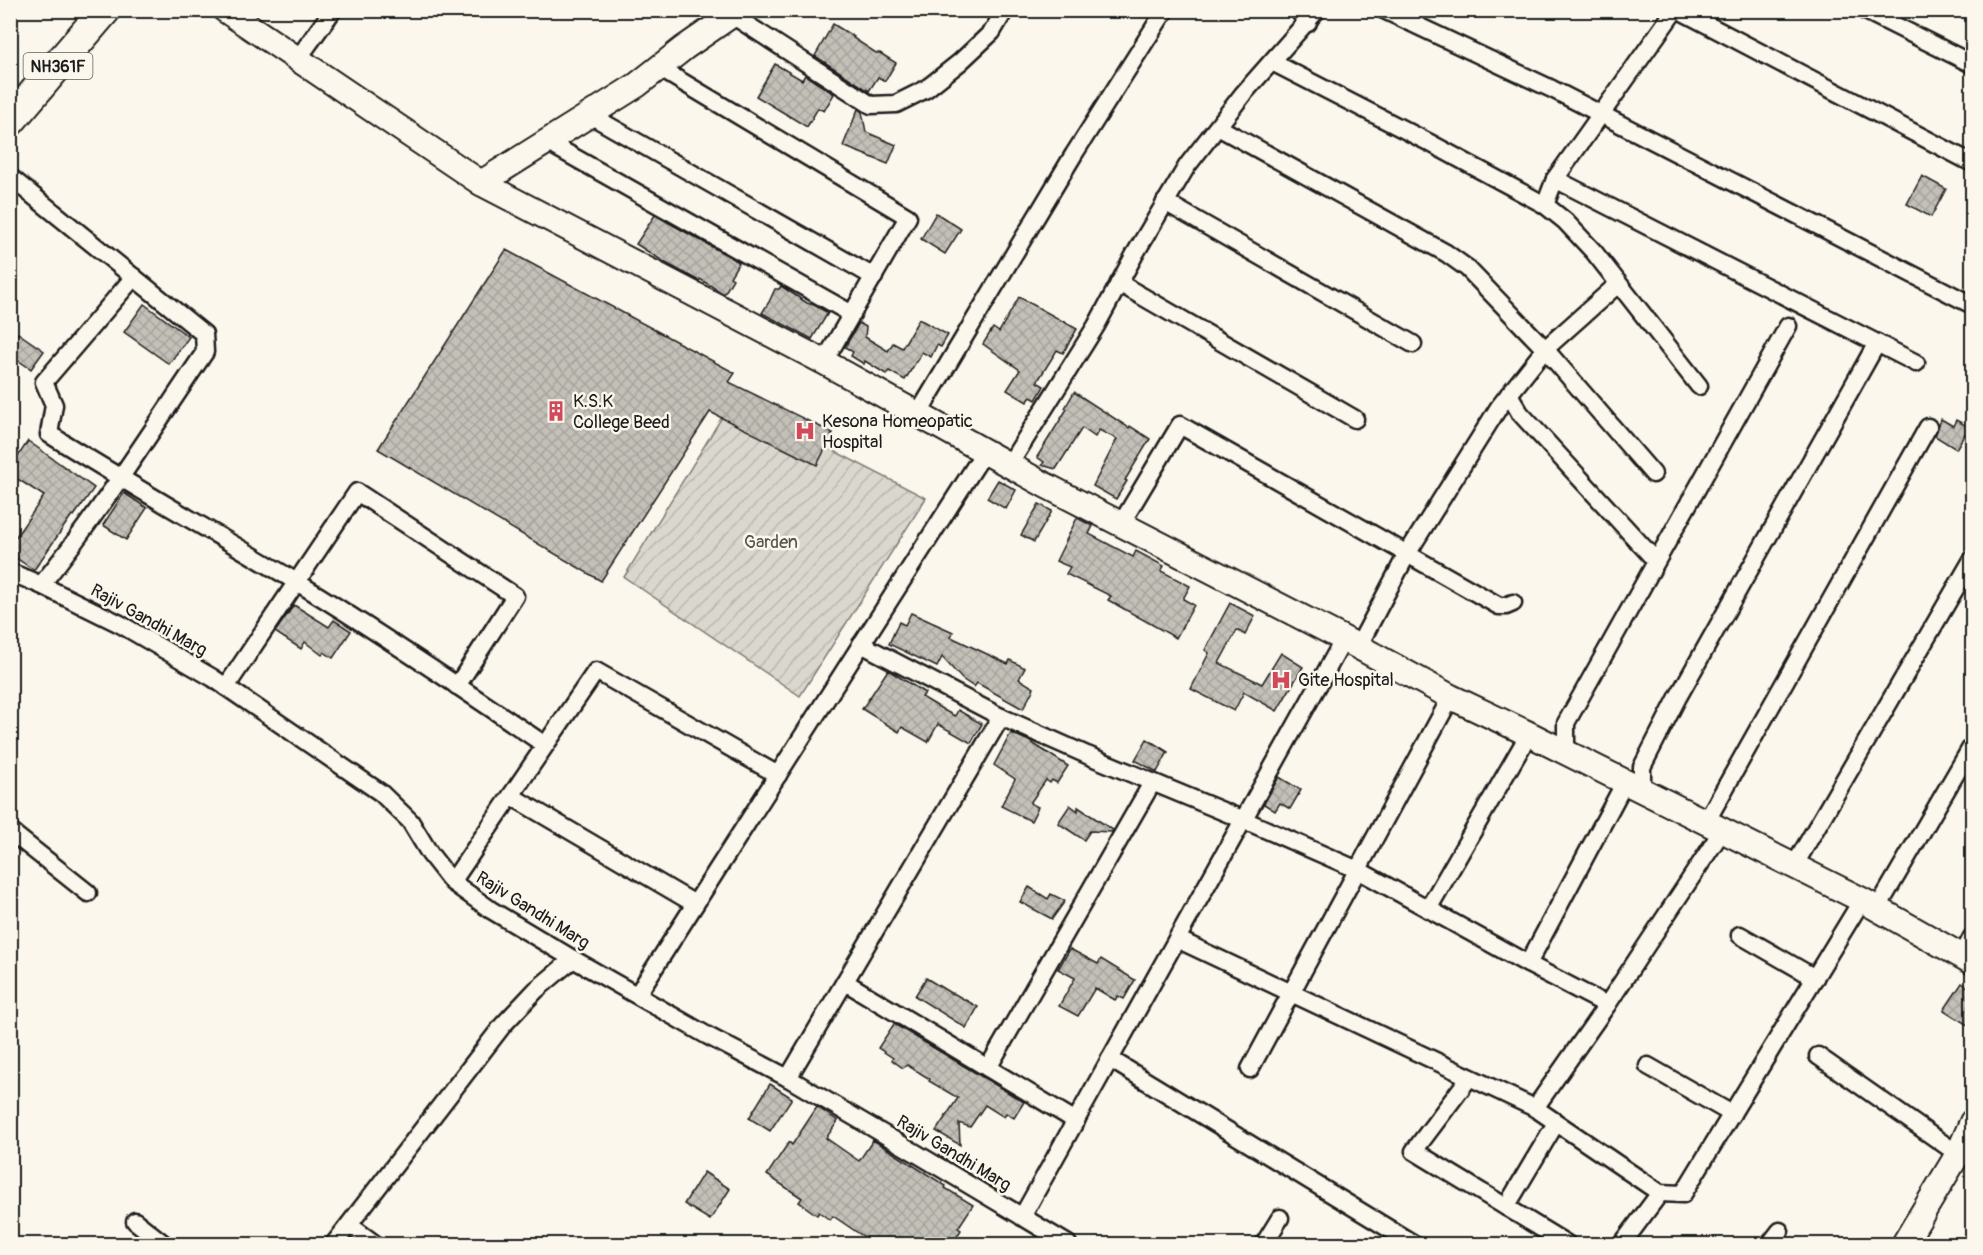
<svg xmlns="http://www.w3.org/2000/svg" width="1983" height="1255" viewBox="0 0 1983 1255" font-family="Pangolin,sans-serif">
<defs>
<pattern id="garden-furrows" width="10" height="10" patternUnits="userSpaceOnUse" patternTransform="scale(1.5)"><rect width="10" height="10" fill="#dad7ce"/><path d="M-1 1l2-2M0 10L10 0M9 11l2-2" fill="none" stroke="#bab8b0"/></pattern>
<pattern id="building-cross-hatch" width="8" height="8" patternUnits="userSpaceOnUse" patternTransform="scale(1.5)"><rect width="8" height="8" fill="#c3c0b8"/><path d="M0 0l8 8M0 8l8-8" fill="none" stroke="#a7a49e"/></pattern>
</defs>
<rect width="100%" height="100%" fill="#fbf7ec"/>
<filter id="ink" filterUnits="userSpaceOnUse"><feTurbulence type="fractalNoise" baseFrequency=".0167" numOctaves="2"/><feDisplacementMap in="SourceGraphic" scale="12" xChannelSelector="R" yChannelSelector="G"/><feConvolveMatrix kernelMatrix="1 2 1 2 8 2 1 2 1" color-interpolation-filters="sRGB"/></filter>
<g filter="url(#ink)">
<!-- garden -->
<polygon fill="url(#garden-furrows)" stroke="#7b7a75" stroke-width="1.5" points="733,399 926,498 800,696 624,577"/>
<!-- building -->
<g fill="url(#building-cross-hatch)" stroke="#1c1c1c" stroke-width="1.5">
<polygon points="833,24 854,37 853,38 876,53 880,53 896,63 885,81 878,77 869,91 815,56"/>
<polygon points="775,64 802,80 805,75 834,94 824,111 818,108 807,127 756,96"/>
<polygon points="858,109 862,112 866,132 896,145 888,164 843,146"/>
<polygon points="1922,176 1946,189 1931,217 1907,204"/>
<polygon points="936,213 961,229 945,254 921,239"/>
<polygon points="655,215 739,262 730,277 733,279 724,294 700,279 699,281 664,262 636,244"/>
<polygon points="506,250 735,373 729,382 833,433 817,465 710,412 601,581 378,449"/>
<polygon points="781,286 807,303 814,305 828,313 812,339 762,313 769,302 775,289 779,289"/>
<polygon points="1019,297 1077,329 1063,353 1057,350 1037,382 1044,386 1036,400 1031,397 1027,402 1007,390 1020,370 983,344 993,328 999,332"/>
<polygon points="144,304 189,337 169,364 124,332"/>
<polygon points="919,319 948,335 941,347 937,345 931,357 922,352 905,380 889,371 886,374 865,361 864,364 851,356 853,352 845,347 859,323 866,327 865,337 888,351 893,343 902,348"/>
<polygon points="18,333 44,351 31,369 10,355 10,344"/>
<polygon points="1074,392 1129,428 1130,426 1150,439 1125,480 1127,481 1116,499 1093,486 1117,439 1099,430 1095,437 1082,428 1056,469 1042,465 1044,462 1037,457 1067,409 1065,408"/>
<polygon points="1941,419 1953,426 1956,420 1969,427 1956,449 1935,436"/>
<polygon points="28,441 94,488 74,516 72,515 34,570 10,554 10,545 44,496 10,474 10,449 19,455"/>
<polygon points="998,480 1016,490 1006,509 987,498"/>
<polygon points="124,493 147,508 126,540 103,525"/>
<polygon points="1039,504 1052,511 1034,542 1021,535"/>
<polygon points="1077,518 1093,526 1089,534 1133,557 1136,551 1164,566 1161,571 1190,586 1183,599 1194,605 1176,638 1108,600 1111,596 1066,574 1070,567 1056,561"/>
<polygon points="1230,603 1255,616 1245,635 1237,630 1219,663 1262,684 1281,653 1303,667 1277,711 1244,692 1234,711 1191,689 1209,653 1205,650"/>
<polygon points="294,605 329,627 334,620 351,631 333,658 324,652 322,655 305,642 301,649 275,632"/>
<polygon points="911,613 953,632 951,637 1008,664 1010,660 1025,668 1019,679 1034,688 1023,709 977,683 974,687 962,679 942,657 937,667 889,644 899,622 905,625"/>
<polygon points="888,670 925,693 922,697 947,712 955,716 958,710 982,724 971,743 938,724 928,742 902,727 899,732 862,709"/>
<polygon points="1011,733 1029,741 1068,766 1057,783 1052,780 1050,783 1046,780 1030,803 1038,807 1031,821 1001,806 1015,779 994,765"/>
<polygon points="1147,739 1168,752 1157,772 1135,760"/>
<polygon points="1279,777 1301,790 1290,809 1280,803 1275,811 1264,804"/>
<polygon points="1070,805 1078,811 1078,807 1113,830 1112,832 1090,831 1084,840 1058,823"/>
<polygon points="1029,887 1048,899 1051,894 1065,901 1052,919 1020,902"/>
<polygon points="1070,949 1098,964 1101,959 1135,980 1124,999 1118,996 1115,1000 1095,988 1078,1016 1059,1006 1075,978 1058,969"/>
<polygon points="926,978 952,994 953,993 978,1007 966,1028 915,996"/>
<polygon points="1962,983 1972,990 1972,1028 1944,1010"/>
<polygon points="894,1024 1024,1102 1014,1118 1006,1113 1004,1117 985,1105 970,1127 959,1123 960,1145 936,1131 958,1098 929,1081 930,1079 907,1065 903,1068 892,1060 893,1058 878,1048"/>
<polygon points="770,1084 792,1098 770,1131 749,1118"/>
<polygon points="817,1107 838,1121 826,1138 859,1161 873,1140 946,1186 945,1188 973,1205 958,1228 961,1230 952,1245 876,1245 833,1216 830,1220 819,1212 817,1215 799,1202 802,1198 767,1175 789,1142 792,1145"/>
<polygon points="704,1172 730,1189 710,1220 684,1204"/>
</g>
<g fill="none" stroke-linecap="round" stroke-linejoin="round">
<!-- street casing -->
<g stroke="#1c1c1c" stroke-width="21">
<g id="street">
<polyline points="1298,10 1308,23"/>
<polyline points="1384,10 1552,89 1972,305"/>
<polyline points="1679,10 1972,163"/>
<polyline points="1864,10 1972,64"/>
<polyline points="732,15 871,105 896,104 926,89 960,62 992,32 1005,10"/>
<polyline points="297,60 333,10"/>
<polyline points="1272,62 1430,143 1545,205 1565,221 1594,252 1699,386"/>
<polyline points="659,68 908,217 824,362"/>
<polyline points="590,115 874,277"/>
<polyline points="1218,127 1446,253 1467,268 1545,349 1653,474"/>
<polyline points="547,142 852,314"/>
<path d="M 10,177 L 204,334 L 205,352 C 152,430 101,511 41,585"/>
<polyline points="1555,179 1916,363"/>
<polyline points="1165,202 1413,344"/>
<polyline points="1545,205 1555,179 1675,10"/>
<path d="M 134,277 L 44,382 L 54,405 L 49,434 C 130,485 213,532 295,581 C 380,633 463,689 545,745"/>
<polyline points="1119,283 1355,419"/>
<polyline points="1509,394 1520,413 1656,561"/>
<polyline points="918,414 1074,154 1164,12 1162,10"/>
<polyline points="1009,465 1096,326 1136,252 1187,166 1243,94 1317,10"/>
<polyline points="1121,524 1180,425 1499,606 1506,606 1513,603"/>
<polyline points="10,572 41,585 120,624 213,678 381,793 410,821 430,854 452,882 491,910 573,959 708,1036 788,1078 914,1152 1068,1244"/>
<polyline points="861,644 1001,717 1087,755 1244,820 1358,870 1528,964 1607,1005"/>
<polyline points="1358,647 1407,554 1499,407 1545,349 1618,284"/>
<polyline points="226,687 357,492 515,596 457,686"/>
<polyline points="1566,753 1566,723 1788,326"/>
<polyline points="1642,790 1642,767 1678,697 1877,343"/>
<polyline points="511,796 695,904"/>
<polyline points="1706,822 1928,427"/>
<polyline points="10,831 88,893"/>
<polyline points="1794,866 1972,560"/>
<polyline points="452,882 596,671 778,775"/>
<polyline points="1428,909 1529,734"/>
<polyline points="1877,909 1972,746"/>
<polyline points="1740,935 1815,978"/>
<polyline points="1177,939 1535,1108 1660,1193 1683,1194 1862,900"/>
<polyline points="1962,956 1972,937"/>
<polyline points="1528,964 1625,782"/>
<polyline points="845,982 1076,1121"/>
<polyline points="637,995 985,451"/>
<polyline points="1818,1056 1958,1154"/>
<polyline points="1110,1059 1414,1244"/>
<polyline points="1648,1066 1732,1114"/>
<polyline points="988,1068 1152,783"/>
<polyline points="1250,1069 1451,697"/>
<polyline points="788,1078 1001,717"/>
<polyline points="1469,1078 1414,1151 1567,1244"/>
<polyline points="1535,1108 1607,1005 1722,831"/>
<polyline points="1506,1207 1556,1123"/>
<polyline points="1022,1217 1344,639"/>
<polyline points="135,1221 164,1244"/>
<polyline points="349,1225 375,1244"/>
<polyline points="334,1244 503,1025 536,990 573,959"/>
<polyline points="1264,1244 1280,1218"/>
<polyline points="1622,1244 1660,1193"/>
<polyline points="1770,1244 1780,1231"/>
</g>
</g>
<!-- secondary casing -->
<g stroke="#1c1c1c" stroke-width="28">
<g id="secondary">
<polyline points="225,10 481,183 637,85 684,48 739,10"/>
<polyline points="481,183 824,362 1045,485 1344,639 1451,697 1529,734 1794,866 1862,900 1972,962"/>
<polyline points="1904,1244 1958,1154 1972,1122"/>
</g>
</g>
<!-- highway casing -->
<g stroke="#1c1c1c" stroke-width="34">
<polyline id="highway" points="10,121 105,10"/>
</g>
<!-- street -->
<use href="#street" stroke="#fbf7ec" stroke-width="16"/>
<!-- secondary -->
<use href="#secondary" stroke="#fbf7ec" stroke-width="24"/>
<!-- highway -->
<use href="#highway" stroke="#fbf7ec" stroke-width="30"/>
</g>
</g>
<!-- icons -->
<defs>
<g id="building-bare" transform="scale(1.62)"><path d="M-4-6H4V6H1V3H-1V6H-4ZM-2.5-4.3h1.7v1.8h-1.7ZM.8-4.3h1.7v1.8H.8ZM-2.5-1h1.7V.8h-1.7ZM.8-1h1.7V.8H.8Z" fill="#d1495b" stroke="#fbf7ec" stroke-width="2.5" paint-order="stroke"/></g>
<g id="hospital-bare" transform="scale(1.62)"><path d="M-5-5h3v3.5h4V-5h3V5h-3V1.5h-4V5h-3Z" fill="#d1495b" stroke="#fbf7ec" stroke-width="2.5" paint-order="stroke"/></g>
</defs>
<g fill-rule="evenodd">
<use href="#building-bare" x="556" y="411"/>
<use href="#hospital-bare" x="805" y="431"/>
<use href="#hospital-bare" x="1281" y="680"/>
</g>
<g text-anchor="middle" stroke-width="5" stroke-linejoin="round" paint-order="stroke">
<!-- shield labels -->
<rect fill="#fbf7ec" stroke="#5f5e5a" stroke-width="1.5" x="23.5" y="53" width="69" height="26" rx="4.5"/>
<g font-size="16" font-weight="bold" fill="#1c1c1c">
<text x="58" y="72">NH361F</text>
</g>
<!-- poi labels -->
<g font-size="18" fill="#1c1c1c" stroke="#fbf7ec" text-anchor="start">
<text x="573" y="407">K.S.K<tspan x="573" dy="21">College Beed</tspan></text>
<text x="822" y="427">Kesona Homeopatic<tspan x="822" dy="21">Hospital</tspan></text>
<text x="1298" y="686">Gite Hospital</text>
</g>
<!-- park labels -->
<g font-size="18" fill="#555451" stroke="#fbf7ec">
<text x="771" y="548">Garden</text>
</g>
<!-- street labels -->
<g font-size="18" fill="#1c1c1c" stroke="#fbf7ec">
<text transform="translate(149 620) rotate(29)" y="6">Rajiv Gandhi Marg</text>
<text transform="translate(533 910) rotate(32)" y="6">Rajiv Gandhi Marg</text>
<text transform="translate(954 1153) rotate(31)" y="6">Rajiv Gandhi Marg</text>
</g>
</g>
<!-- margin -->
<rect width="1983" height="1255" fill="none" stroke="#fbf7ec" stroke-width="36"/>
<rect x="18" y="18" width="1947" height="1219" fill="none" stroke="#1c1c1c" stroke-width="2" filter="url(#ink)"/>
</svg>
